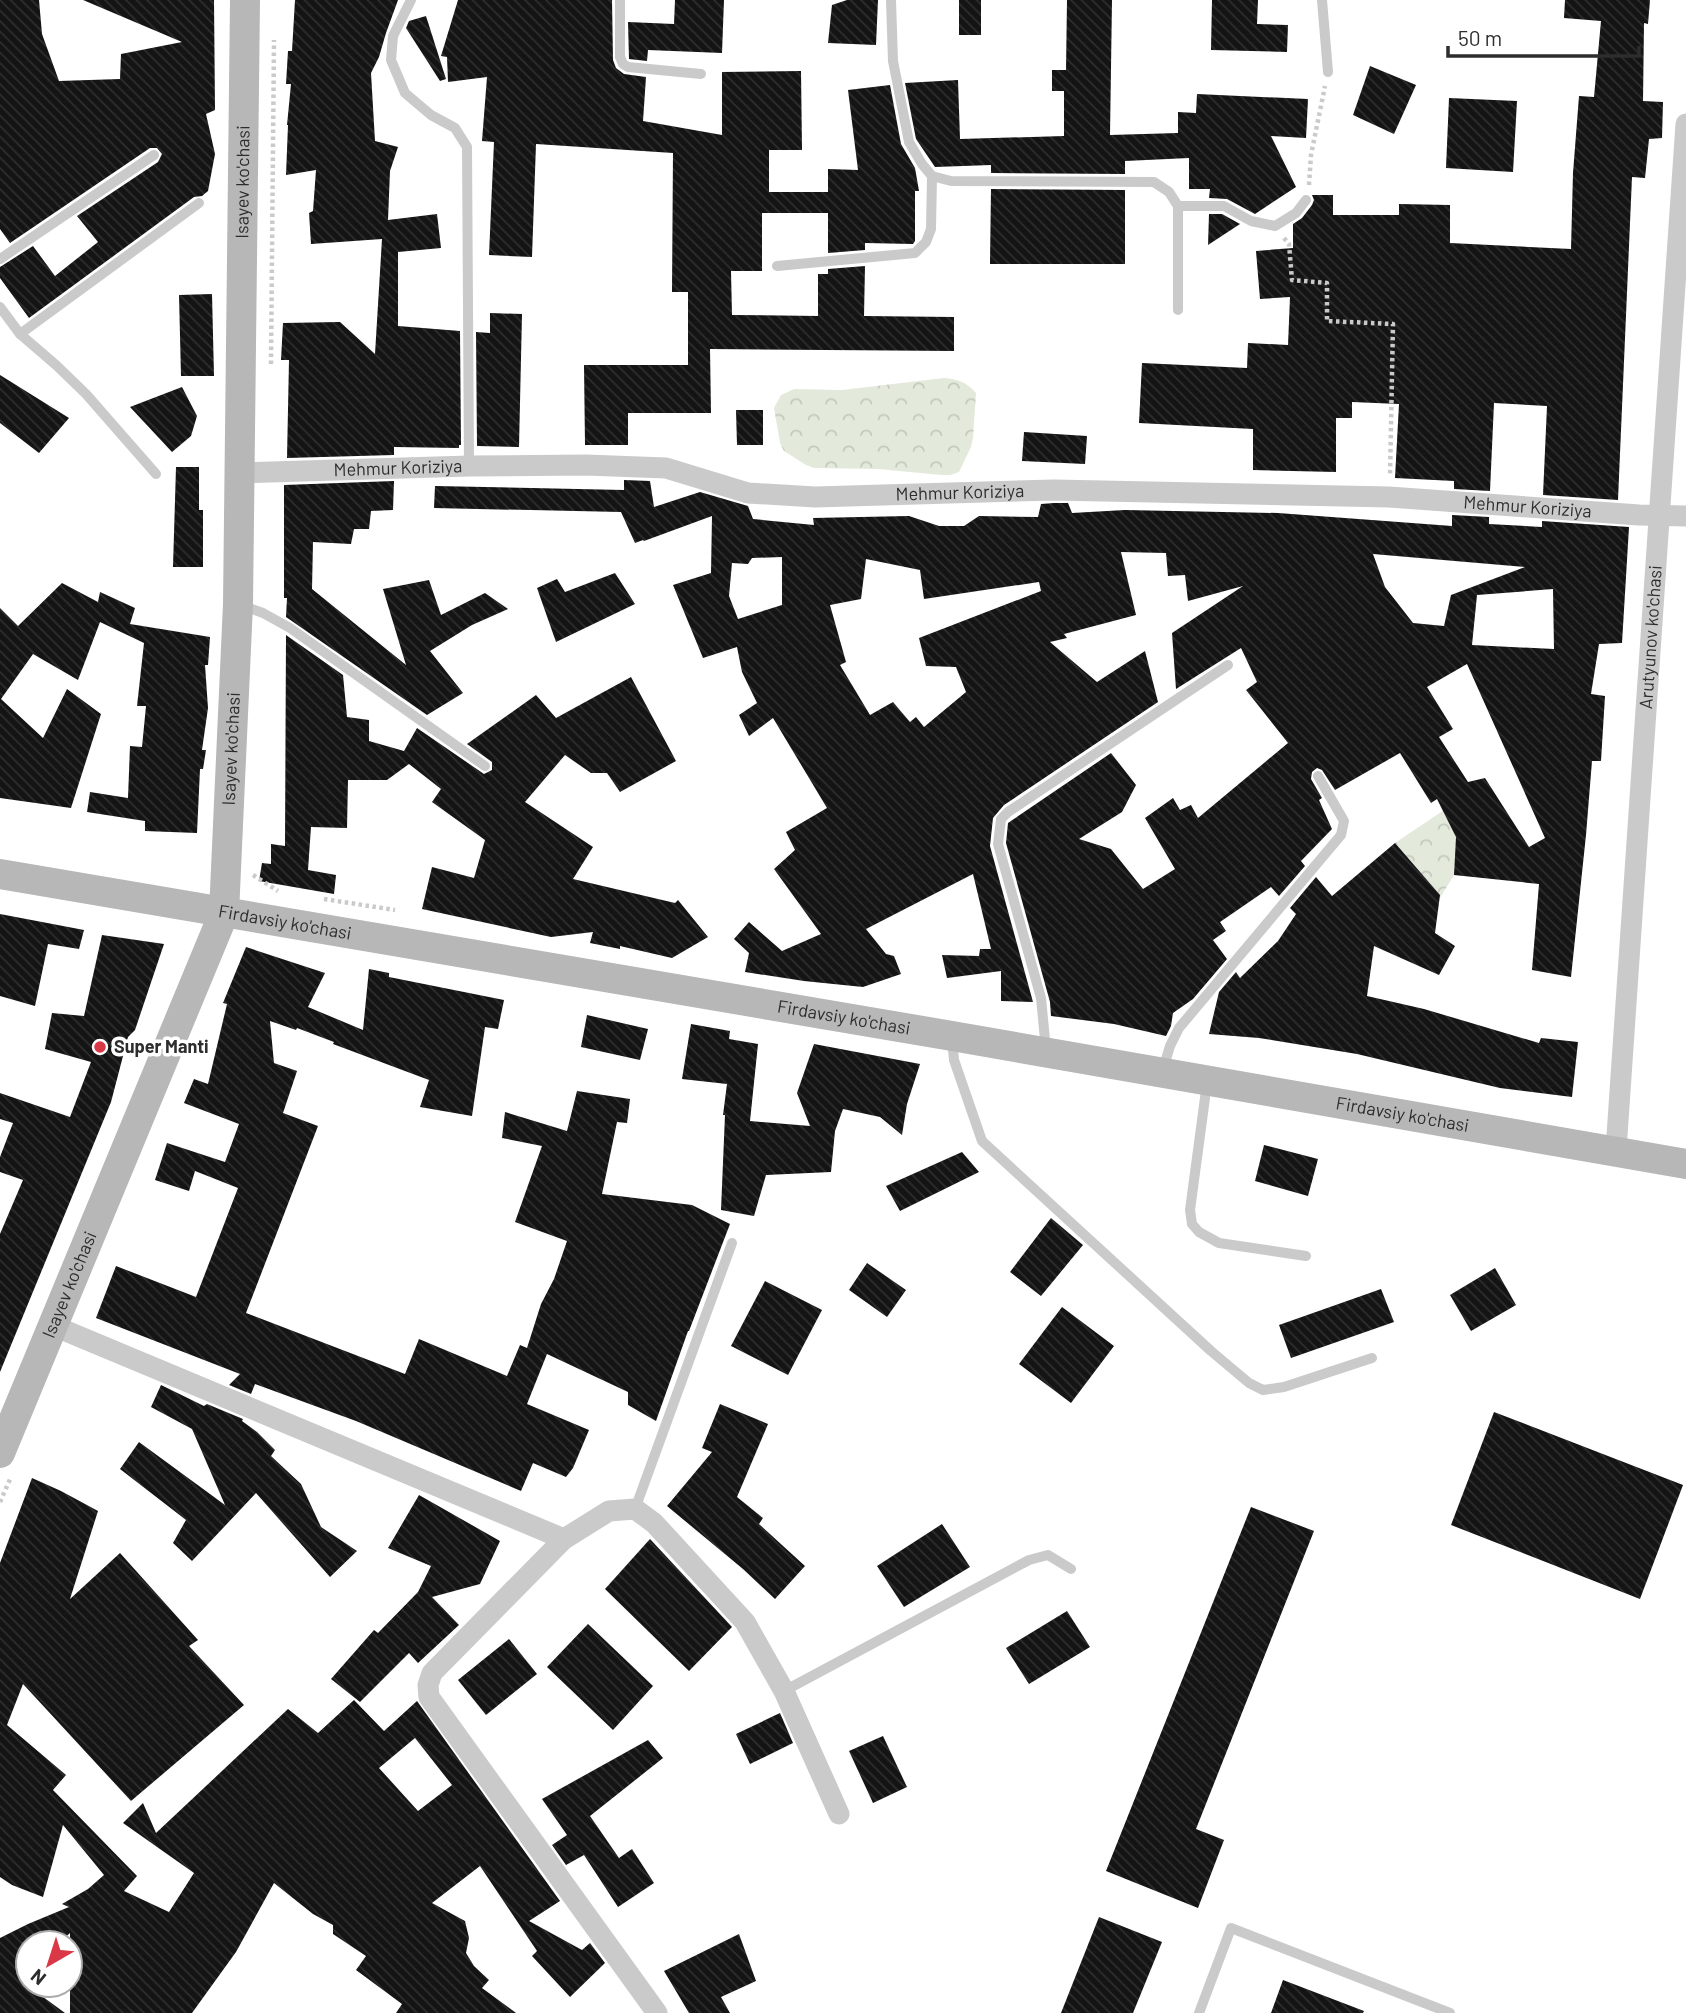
<svg xmlns="http://www.w3.org/2000/svg" width="1686" height="2013" viewBox="0 0 1686 2013" font-family="Barlow,sans-serif">
<defs>
<pattern id="forest-crowns" width="20" height="18" patternUnits="userSpaceOnUse" patternTransform="scale(1.75)"><rect width="20" height="18" fill="#e3eadb"/><path d="M2 6a3 3 0 1 1 6 0M12 15a3 3 0 1 1 6 0" fill="none" stroke="#c3c9bc"/></pattern>
<pattern id="building-back-hatch" width="6" height="6" patternUnits="userSpaceOnUse" patternTransform="scale(1.75)"><rect width="6" height="6" fill="#141414"/><path d="M-1 5l2 2M0 0l6 6M5-1l2 2" fill="none" stroke="#2e2e2e"/></pattern>
</defs>
<rect width="100%" height="100%" fill="#fff"/>
<!-- forest -->
<g fill="url(#forest-crowns)">
<path d="M 944,378 C 957,379 967,382 976,393 L 973,438 L 971,447 L 959,472 L 950,475 L 941,475 L 878,469 L 814,468 L 806,465 L 784,451 L 780,443 L 774,408 L 781,395 L 794,389 L 842,390 Z"/>
<polygon points="1444,810 1456,836 1454,875 1440,898 1395,843"/>
</g>
<!-- building -->
<g fill="url(#building-back-hatch)" fill-rule="evenodd">
<polygon points="0,0 39,0 42,34 59,81 120,79 121,54 182,42 83,0 214,0 215,110 206,114 215,154 208,191 202,196 194,197 29,318 0,278 0,267 33,246 55,276 98,242 77,216 158,162 162,154 157,148 150,148 10,243 0,229"/>
<polygon points="295,0 398,0 386,33 379,57 371,73 375,141 398,147 390,171 388,220 437,214 441,248 398,252 398,326 460,331 461,445 459,445 459,448 394,447 394,455 287,458 289,360 281,360 283,323 340,322 375,354 382,239 311,244 309,213 313,211 316,170 286,175 288,125 287,125 291,84 286,84 288,51 292,51"/>
<polygon points="458,0 612,0 613,60 616,68 624,74 646,77 643,121 722,135 722,72 801,71 802,150 769,150 769,192 828,192 828,169 858,170 848,90 890,85 901,144 915,168 919,191 915,191 915,241 913,244 865,243 865,250 828,253 828,213 762,213 762,271 731,271 732,315 818,316 818,274 828,274 828,269 865,266 864,316 954,317 954,351 710,349 711,413 628,413 628,445 585,445 584,365 688,365 688,292 672,292 673,153 536,144 532,257 489,255 494,142 482,141 487,77 448,82 447,57 441,56"/>
<polygon points="675,0 724,0 722,53 648,50 647,61 629,59 628,22 674,24"/>
<polygon points="847,0 878,0 876,45 828,43 832,5"/>
<rect x="959" y="0" width="22" height="35"/>
<polygon points="1067,0 1112,0 1110,135 1178,133 1178,112 1196,113 1197,94 1308,99 1306,138 1271,136 1296,187 1255,214 1227,199 1209,198 1210,189 1189,189 1189,158 1125,161 1125,174 991,173 991,165 935,167 916,139 905,83 958,80 960,139 1064,136 1064,91 1052,91 1052,70 1066,70"/>
<polygon points="1212,0 1258,0 1257,24 1288,25 1287,52 1211,50"/>
<polygon points="1565,0 1650,0 1648,24 1644,23 1643,101 1663,102 1662,138 1649,139 1645,178 1632,177 1618,500 1543,495 1547,406 1494,403 1490,491 1454,489 1454,481 1395,478 1399,404 1352,402 1352,418 1336,418 1336,472 1253,470 1253,429 1139,423 1142,363 1247,368 1248,343 1288,345 1290,297 1260,299 1256,251 1293,248 1293,224 1302,218 1312,205 1314,200 1312,195 1333,195 1333,215 1399,215 1399,204 1450,205 1450,243 1571,249 1573,173 1579,96 1594,97 1601,21 1564,18"/>
<polygon points="426,16 446,79 440,81 406,28 409,21"/>
<polygon points="1370,66 1416,85 1394,134 1353,115"/>
<polygon points="1449,98 1517,101 1513,172 1446,168"/>
<polygon points="991,189 1125,190 1125,264 990,264"/>
<polygon points="1209,214 1222,214 1240,224 1208,245"/>
<polygon points="212,294 214,376 181,376 179,295"/>
<polygon points="490,313 522,314 519,447 477,446 476,332 490,333"/>
<polygon points="0,375 69,418 39,453 0,423"/>
<polygon points="182,387 197,416 191,436 172,452 130,407"/>
<polygon points="736,410 763,410 763,445 737,445"/>
<polygon points="1024,432 1087,436 1085,464 1022,461"/>
<polygon points="176,467 199,467 199,510 203,510 203,567 173,567"/>
<path d="M 624,480 L 650,481 L 654,507 L 700,492 L 748,506 L 753,519 L 814,525 L 813,518 L 909,516 L 939,526 L 964,526 L 979,516 L 1038,517 L 1041,504 L 1054,503 L 1068,503 L 1072,513 L 1125,510 L 1278,513 L 1452,526 L 1452,515 L 1489,517 L 1489,524 L 1542,527 L 1542,521 L 1629,527 L 1622,643 L 1599,644 L 1591,694 L 1605,696 L 1601,761 L 1592,761 L 1586,835 L 1571,977 L 1532,970 L 1539,884 L 1454,875 L 1456,837 L 1437,799 L 1431,803 L 1400,753 L 1335,790 L 1322,770 L 1317,768 L 1312,772 L 1311,779 L 1322,798 L 1319,800 L 1332,829 L 1301,861 L 1305,866 L 1279,896 L 1271,887 L 1220,922 L 1226,931 L 1213,940 L 1227,959 L 1193,999 L 1173,1013 L 1171,1026 L 1166,1036 L 1114,1024 L 1051,1016 L 1050,1002 L 1006,843 L 1008,823 L 1111,753 L 1136,785 L 1122,812 L 1079,839 L 1111,849 L 1143,889 L 1175,869 L 1145,818 L 1173,798 L 1180,810 L 1191,805 L 1198,818 L 1288,743 L 1246,690 L 1257,682 L 1241,648 L 1176,689 L 1172,633 L 1243,586 L 1188,601 L 1185,575 L 1168,576 L 1166,553 L 1121,552 L 1136,615 L 1064,634 L 1067,638 L 1050,642 L 1097,682 L 1145,651 L 1158,702 L 1004,805 L 993,818 L 990,846 L 1033,1002 L 1001,1001 L 1001,971 L 947,978 L 942,955 L 979,956 L 980,949 L 991,949 L 973,874 L 866,929 L 886,954 L 894,956 L 901,974 L 863,987 L 804,981 L 745,972 L 749,953 L 734,939 L 749,922 L 782,951 L 821,934 L 774,869 L 795,850 L 786,832 L 827,808 L 773,718 L 749,736 L 739,715 L 757,703 L 742,672 L 737,647 L 703,658 L 673,585 L 711,573 L 712,516 L 644,541 L 643,540 L 635,543 L 621,512 L 434,508 L 435,486 L 624,490 ZM 1373,554 L 1525,567 L 1451,595 L 1444,626 L 1413,623 L 1385,587 ZM 782,557 L 782,605 L 738,619 L 729,596 L 732,563 L 748,564 L 752,558 ZM 866,559 L 920,570 L 924,599 L 1039,582 L 1041,591 L 919,638 L 926,666 L 956,667 L 966,692 L 924,727 L 916,717 L 910,722 L 893,702 L 870,715 L 840,665 L 846,662 L 830,605 L 861,599 ZM 1553,589 L 1554,649 L 1472,645 L 1477,595 ZM 1467,664 L 1545,838 L 1529,847 L 1485,778 L 1468,782 L 1439,737 L 1453,729 L 1427,687 Z"/>
<polygon points="394,481 393,510 371,511 369,529 354,529 351,544 313,542 312,589 406,665 383,589 429,580 441,615 485,593 508,609 472,625 430,651 463,693 427,715 286,617 287,598 284,598 284,485"/>
<polygon points="615,573 635,604 556,642 537,588 557,579 565,592"/>
<polygon points="62,583 98,602 100,592 135,608 130,624 210,637 208,665 205,665 208,708 202,750 206,750 203,769 200,769 197,833 145,831 145,821 87,812 90,792 128,798 130,746 142,747 146,706 137,706 144,643 100,622 78,680 33,654 1,699 43,738 67,689 101,714 71,808 0,798 0,608 18,626"/>
<polygon points="286,635 343,675 347,717 369,720 369,741 404,751 417,728 484,774 492,770 492,762 467,744 536,695 556,718 631,677 676,761 620,792 607,773 591,773 565,755 525,802 593,847 573,879 675,903 678,900 708,937 672,958 620,946 620,949 590,943 593,932 551,937 422,909 432,867 474,878 485,840 432,802 441,789 409,764 387,780 348,780 347,828 311,827 308,870 336,875 334,894 259,881 262,863 271,864 271,844 285,846"/>
<polygon points="1395,843 1440,895 1435,933 1455,946 1439,975 1374,946 1367,996 1424,1009 1539,1043 1541,1038 1578,1042 1572,1097 1500,1088 1357,1054 1259,1038 1209,1034 1219,992 1236,972 1240,978 1278,941 1296,914 1290,908 1316,877 1332,896"/>
<polygon points="0,914 84,930 79,949 48,944 35,1006 0,996"/>
<polygon points="102,935 164,944 135,1030 128,1037 111,1102 0,1372 0,1234 23,1180 0,1172 0,1157 13,1123 0,1119 0,1093 70,1117 91,1062 45,1049 52,1013 84,1016"/>
<polygon points="246,947 325,973 308,1007 363,1030 369,969 389,973 389,977 504,1000 498,1029 485,1027 472,1116 420,1107 429,1080 333,1044 334,1042 297,1028 296,1030 270,1021 274,1063 297,1071 283,1113 318,1126 246,1313 405,1374 419,1339 507,1376 520,1345 527,1348 541,1304 554,1279 567,1241 515,1222 542,1146 502,1138 505,1112 567,1131 577,1091 630,1099 627,1123 617,1122 602,1194 692,1205 730,1224 689,1331 688,1331 656,1421 628,1405 628,1392 547,1354 527,1404 589,1430 573,1468 566,1477 533,1463 521,1491 356,1421 255,1384 251,1394 229,1385 240,1374 96,1318 116,1266 196,1297 238,1188 195,1171 189,1191 155,1180 167,1143 225,1162 239,1124 184,1103 194,1079 208,1084 227,1004 223,1003"/>
<polygon points="587,1015 648,1029 640,1060 581,1047"/>
<polygon points="691,1024 730,1031 729,1039 758,1044 750,1121 810,1126 797,1093 814,1044 920,1064 907,1104 902,1135 880,1117 843,1109 835,1131 831,1172 766,1175 754,1216 721,1210 725,1115 723,1115 727,1084 682,1079"/>
<polygon points="1264,1145 1318,1159 1308,1196 1255,1181"/>
<polygon points="962,1152 979,1172 900,1211 886,1186"/>
<polygon points="1051,1218 1083,1245 1041,1296 1010,1272"/>
<polygon points="867,1263 906,1290 887,1317 849,1290"/>
<polygon points="1495,1268 1516,1305 1471,1331 1450,1295"/>
<polygon points="765,1281 822,1310 788,1375 731,1346"/>
<polygon points="1381,1289 1394,1322 1291,1358 1279,1325"/>
<polygon points="1062,1307 1114,1346 1071,1403 1019,1364"/>
<polygon points="161,1385 204,1406 207,1404 243,1419 242,1421 257,1432 275,1450 271,1456 301,1484 321,1527 357,1551 330,1577 256,1493 192,1561 173,1543 186,1520 120,1469 139,1442 225,1505 192,1429 151,1407"/>
<polygon points="720,1404 768,1424 737,1497 763,1518 759,1524 805,1566 775,1599 743,1569 667,1506 712,1452 702,1448"/>
<polygon points="1494,1412 1683,1485 1640,1599 1451,1525"/>
<path d="M 32,1478 L 61,1491 L 98,1511 L 70,1599 L 120,1553 L 198,1640 L 189,1646 L 244,1705 L 131,1801 L 23,1684 L 7,1725 L 66,1775 L 53,1790 L 137,1876 L 124,1891 L 169,1912 L 194,1873 L 123,1823 L 143,1803 L 156,1833 L 288,1709 L 318,1733 L 354,1700 L 384,1731 L 417,1701 L 560,1901 L 529,1921 L 582,1950 L 590,1943 L 605,1963 L 570,1997 L 532,1956 L 537,1951 L 480,1866 L 432,1903 L 465,1921 L 469,1938 L 466,1953 L 474,1966 L 489,1980 L 482,1988 L 516,2013 L 396,2013 L 402,2004 L 356,1970 L 366,1956 L 333,1934 L 333,1925 L 313,1914 L 274,1883 L 236,1952 L 192,2013 L 70,2013 L 70,1933 L 59,1943 L 28,1943 L 28,1973 L 20,1980 L 65,2013 L 0,2013 L 0,1938 L 28,1924 L 69,1907 L 62,1904 L 88,1889 L 104,1875 L 63,1825 L 43,1897 L 12,1885 L 0,1877 L 0,1563 ZM 415,1738 L 452,1785 L 418,1811 L 379,1768 Z"/>
<polygon points="419,1495 500,1541 480,1584 432,1597 459,1625 418,1663 409,1653 360,1702 331,1679 374,1630 378,1633 418,1592 431,1566 388,1548"/>
<polygon points="1251,1507 1314,1531 1196,1829 1224,1840 1198,1908 1106,1871"/>
<polygon points="942,1524 970,1567 904,1607 877,1566"/>
<polygon points="650,1539 732,1627 689,1671 605,1589"/>
<polygon points="1067,1611 1090,1647 1029,1684 1006,1648"/>
<polygon points="588,1624 653,1686 613,1730 547,1667"/>
<polygon points="509,1639 537,1674 486,1715 458,1680"/>
<polygon points="780,1713 793,1743 750,1764 736,1734"/>
<polygon points="883,1736 907,1787 873,1803 849,1751"/>
<polygon points="648,1740 663,1758 590,1816 619,1858 632,1849 654,1883 618,1907 584,1855 566,1865 552,1845 567,1835 542,1799"/>
<polygon points="1099,1917 1162,1942 1133,2013 1061,2013"/>
<polygon points="739,1934 756,1981 721,1997 730,2013 689,2013 664,1971"/>
<polygon points="1283,1980 1364,2011 1363,2013 1271,2013"/>
</g>
<g fill="none" stroke-linecap="round" stroke-linejoin="round">
<!-- path -->
<g stroke="#cacaca" stroke-width="4.5" stroke-dasharray="3.5 3.5" stroke-linecap="butt">
<polyline points="1309,185 1311,155 1325,86"/>
<polyline points="1284,238 1289,244 1292,280 1327,283 1327,321 1393,324 1390,476"/>
<polyline points="271,364 274,40"/>
<polyline points="253,875 278,891"/>
<polyline points="324,899 395,910"/>
<polyline points="0,1502 11,1477"/>
</g>
<!-- lane -->
<g stroke="#cacaca" stroke-width="10">
<polyline points="411,0 393,36 391,60 405,93 431,115 455,128 467,147 469,466"/>
<polyline points="620,0 620,57 623,64 628,67 701,74"/>
<polyline points="891,0 893,61 909,142 922,164 932,176 951,181 1154,182 1169,192 1178,206 1178,310"/>
<polyline points="1322,0 1328,72"/>
<polyline points="1178,206 1224,206 1251,221 1275,226 1296,213 1306,200"/>
<polyline points="0,259 154,155"/>
<polyline points="777,266 915,253 926,242 931,229 932,176"/>
<polyline points="0,307 20,334 56,365 86,394 156,474"/>
<polyline points="20,334 199,203"/>
<polyline points="241,605 263,613 290,628 485,766"/>
<polyline points="952,1039 954,1060 982,1141 1211,1351 1249,1383 1263,1390 1284,1387 1372,1358"/>
<polyline points="1046,1050 1041,998 998,844 1001,819 1008,812 1228,665"/>
<polyline points="1163,1069 1170,1046 1179,1028 1341,835 1344,821 1318,776"/>
<polyline points="1207,1083 1190,1210 1192,1224 1199,1232 1219,1243 1306,1256"/>
<polyline points="635,1509 732,1243"/>
<polyline points="784,1691 1029,1560 1048,1555 1071,1569"/>
<polyline points="1199,2013 1231,1928 1450,2013"/>
</g>
<!-- street -->
<g stroke="#cacaca" stroke-width="21">
<path id="s1" d="M 240,473 L 469,466 L 586,465 L 666,468 L 748,493 L 815,497 L 1054,490 L 1389,497 L 1639,515 L 1686,516"/>
<path id="s2" d="M 1616,1150 L 1686,124"/>
<polyline points="54,1326 564,1539"/>
<polyline points="657,2013 429,1697 428,1685 432,1673 564,1539 609,1511 635,1509 654,1523 745,1622 784,1691 839,1814"/>
</g>
<!-- secondary -->
<g stroke="#b7b7b7" stroke-width="30">
<path id="s3" d="M 0,874 L 952,1036 L 1686,1164"/>
<path id="s4" d="M 0,1453 L 224,913 L 238,604 L 245,0"/>
</g>
</g>
<!-- markers -->
<circle fill="#db3847" stroke="#fff" stroke-width="2.5" cx="100" cy="1047" r="7"/>
<g text-anchor="middle" stroke-width="7" stroke-linejoin="round" paint-order="stroke">
<!-- street labels -->
<g font-size="18" fill="#2d2d2d" stroke="#fff">
<text dy="6" stroke="none"><textPath href="#s4" startOffset="1316">Isayev ko'chasi</textPath></text>
<text dy="6" stroke="none"><textPath href="#s1" startOffset="158">Mehmur Koriziya</textPath></text>
<text dy="6" stroke="none"><textPath href="#s1" startOffset="724">Mehmur Koriziya</textPath></text>
<text dy="6" stroke="none"><textPath href="#s1" startOffset="1292">Mehmur Koriziya</textPath></text>
<text dy="6" stroke="none"><textPath href="#s2" startOffset="514">Arutyunov ko'chasi</textPath></text>
<text dy="6" stroke="none"><textPath href="#s4" startOffset="749">Isayev ko'chasi</textPath></text>
<text dy="6" stroke="none"><textPath href="#s3" startOffset="289">Firdavsiy ko'chasi</textPath></text>
<text dy="6" stroke="none"><textPath href="#s3" startOffset="856">Firdavsiy ko'chasi</textPath></text>
<text dy="6" stroke="none"><textPath href="#s3" startOffset="1423">Firdavsiy ko'chasi</textPath></text>
<text dy="6" stroke="none"><textPath href="#s4" startOffset="182">Isayev ko'chasi</textPath></text>
</g>
<!-- poi labels -->
<g font-size="18" font-weight="bold" fill="#2d2d2d" stroke="#fff" text-anchor="start">
<text x="114" y="1053">Super Manti</text>
</g>
</g>
<!-- north arrow -->
<g transform="translate(49 1964) rotate(219)"><circle r="33" fill="#ffffff" stroke="#ababab" stroke-width="2"/>
<path d="M0-5L12 26L0 18L-12 26Z" fill="#db3847"/>
<text y="-10" font-size="19" font-weight="bold" text-anchor="middle" fill="#2d2d2d">N</text>
</g>
<!-- scale -->
<path d="M1448 46v10h191v-10" fill="none" stroke="#2d2d2d" stroke-width="3.5"/>
<text x="1458" y="46" font-size="21" fill="#2d2d2d" stroke="#ffffff" stroke-width="5" paint-order="stroke">50 m</text>
</svg>
